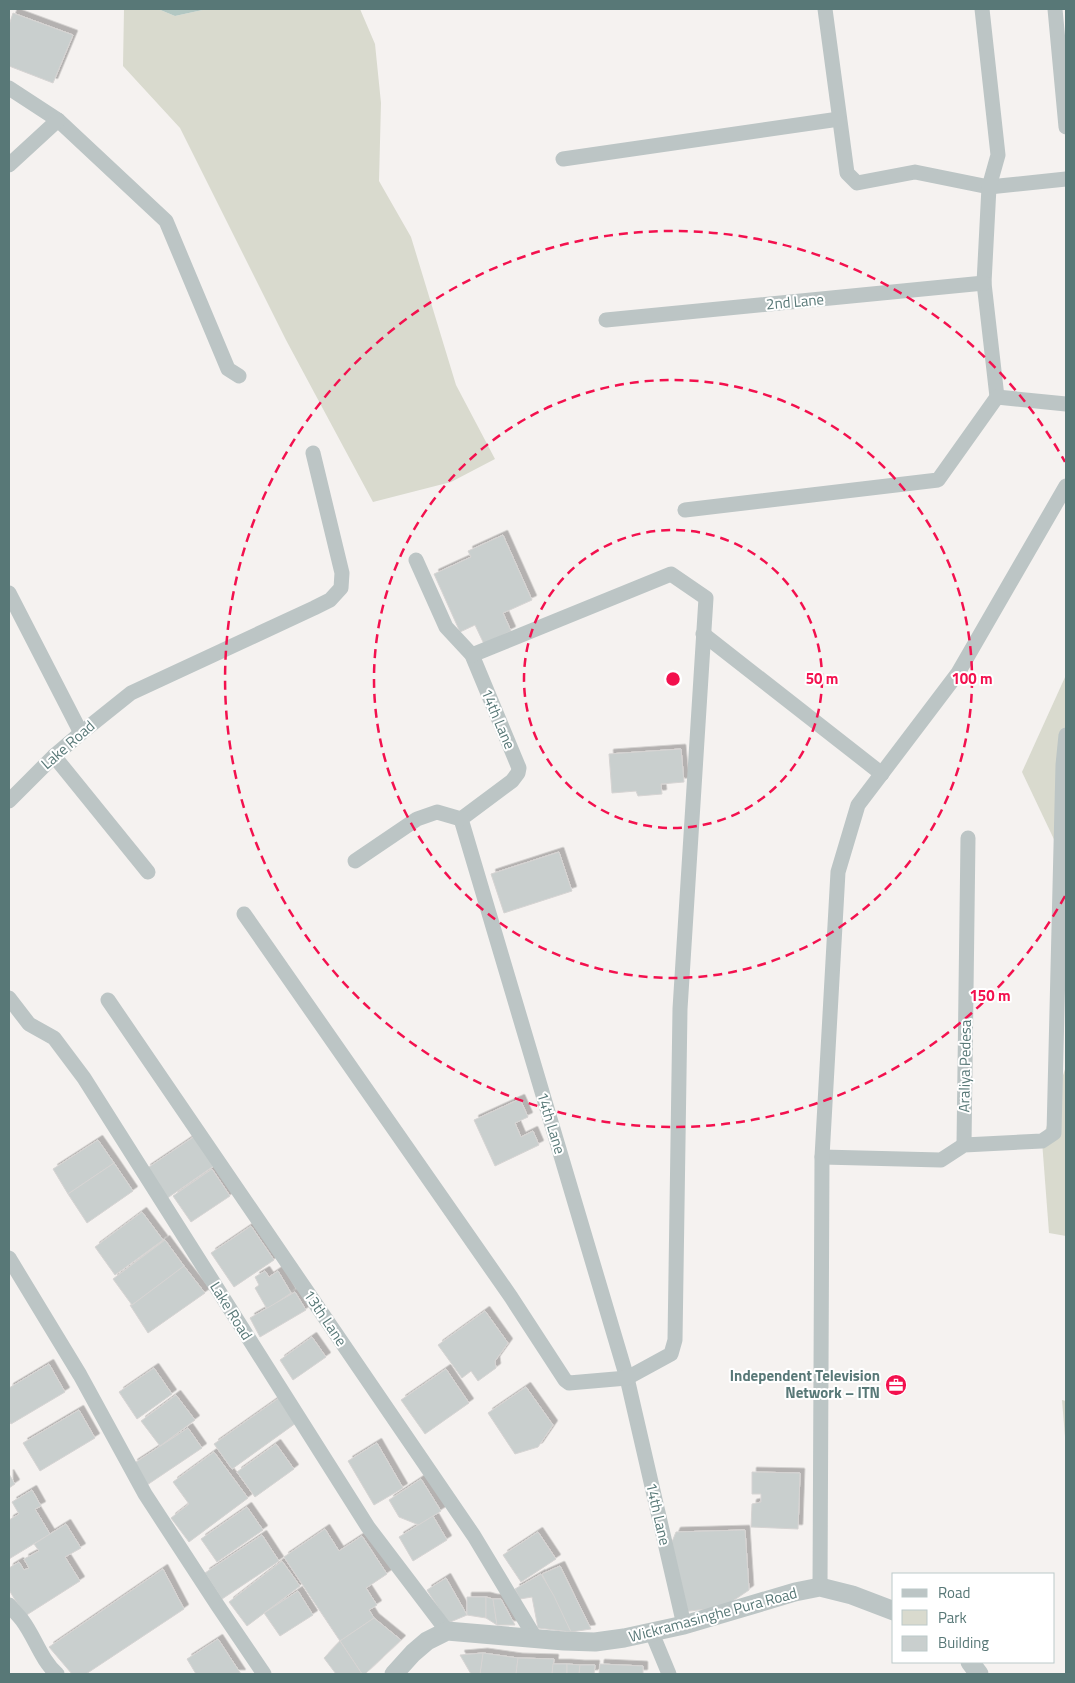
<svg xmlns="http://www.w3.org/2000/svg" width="1075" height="1683" viewBox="0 0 1075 1683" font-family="'Titillium Web',sans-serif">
<defs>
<filter id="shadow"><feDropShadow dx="4.5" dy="-4.5" stdDeviation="0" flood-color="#0004"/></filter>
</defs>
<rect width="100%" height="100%" fill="#f5f2f0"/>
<!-- green -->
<g fill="#d9dace">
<polygon points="124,9 158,9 175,16 207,9 360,9 375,44 381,103 379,181 411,237 456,385 495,459 451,482 373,502 286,340 180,128 123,66"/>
<polygon points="1066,675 1066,857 1060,852 1022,772"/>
<polygon points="1066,1066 1066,1236 1049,1233 1042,1141"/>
<polygon points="1062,1400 1066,1401 1066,1449"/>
</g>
<!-- water -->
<polygon fill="#b2c7c2" points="158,9 207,9 175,16"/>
<!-- building -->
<g fill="#c9cfce" stroke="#d6d4d3" filter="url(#shadow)">
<polygon points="13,13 73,35 53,83 9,66 9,25"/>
<polygon points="503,535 532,600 503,613 511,631 484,644 475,625 460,632 434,574 471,557 468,551"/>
<polygon points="681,749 684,782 661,784 662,794 638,796 636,791 612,793 609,754"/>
<polygon points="559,852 572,891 504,913 491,874"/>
<polygon points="520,1099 528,1117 515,1123 521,1137 533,1131 539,1145 495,1166 474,1120"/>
<polygon points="195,1136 215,1165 166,1199 146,1169"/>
<polygon points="98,1140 114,1163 68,1194 53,1169"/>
<polygon points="114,1163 133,1191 87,1223 68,1194"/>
<polygon points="212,1169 230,1196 191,1222 173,1196"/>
<polygon points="142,1212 163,1240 115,1275 95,1247"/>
<polygon points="251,1226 274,1260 234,1287 211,1253"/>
<polygon points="165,1240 184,1266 132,1305 113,1279"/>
<polygon points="184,1266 205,1293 148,1333 130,1305 132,1305"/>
<polygon points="265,1271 269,1277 278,1271 291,1293 267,1309 255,1288 259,1285 255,1277"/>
<polygon points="295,1292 306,1310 260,1337 250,1318"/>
<polygon points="485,1311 508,1343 495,1361 496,1368 478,1381 471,1371 462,1378 438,1345"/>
<polygon points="312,1337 326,1357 293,1380 280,1360"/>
<polygon points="49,1364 65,1392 11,1424 9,1421 9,1388"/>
<polygon points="154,1368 172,1394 137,1419 119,1392"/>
<polygon points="446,1369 469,1403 425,1434 401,1400"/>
<polygon points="526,1387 553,1425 538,1447 515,1454 488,1413"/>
<polygon points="176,1395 195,1420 160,1446 141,1421"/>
<polygon points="279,1398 296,1423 232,1469 214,1444"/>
<polygon points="79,1410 95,1438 40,1471 23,1443"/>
<polygon points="188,1428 202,1448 147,1485 133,1464"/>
<polygon points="377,1443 403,1488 374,1505 348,1461"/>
<polygon points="276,1444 294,1469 255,1497 237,1472"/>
<polygon points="214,1452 248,1498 189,1542 171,1518 189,1504 173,1482"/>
<polygon points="752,1472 800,1473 798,1529 751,1527 752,1504 761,1502 761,1494 752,1494"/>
<polygon points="9,1474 15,1484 9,1488"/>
<polygon points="421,1479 441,1511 419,1525 399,1517 389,1500"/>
<polygon points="32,1490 41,1506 35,1509 50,1534 9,1559 9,1520 19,1514 12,1502"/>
<polygon points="247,1507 263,1530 217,1562 201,1539"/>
<polygon points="433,1516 447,1540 413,1561 399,1537"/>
<polygon points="66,1524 81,1548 65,1557 80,1581 25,1616 9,1590 9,1568 19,1562 24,1570 29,1568 24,1559 39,1551 34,1544"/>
<polygon points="325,1529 339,1551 362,1536 387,1574 366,1588 377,1605 369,1610 374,1618 340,1641 284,1557"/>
<polygon points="745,1530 749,1590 724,1607 681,1612 665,1559 676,1532"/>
<polygon points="538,1532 556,1559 521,1582 503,1555"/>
<polygon points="262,1535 279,1561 222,1599 205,1573"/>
<polygon points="282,1561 300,1586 247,1626 229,1602"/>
<polygon points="560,1566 591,1629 571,1632 542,1574"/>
<polygon points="163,1569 184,1609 86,1674 72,1674 49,1647"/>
<polygon points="541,1574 554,1596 571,1632 538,1628 532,1597 520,1599 515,1589"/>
<polygon points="446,1578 467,1615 448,1623 427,1590"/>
<polygon points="298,1591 313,1615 280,1636 264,1613"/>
<polygon points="467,1597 486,1597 486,1618 467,1615"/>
<polygon points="486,1597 493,1599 497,1625 486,1618"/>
<polygon points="493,1599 501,1599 515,1625 497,1625"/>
<polygon points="374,1618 401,1640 365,1674 362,1674 340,1641"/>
<polygon points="218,1639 241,1674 196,1674 187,1659"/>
<polygon points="340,1641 362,1674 336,1674 324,1658"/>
<polygon points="483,1653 518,1658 516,1674 480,1674"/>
<polygon points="483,1653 480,1674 471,1674 460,1655"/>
<polygon points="518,1658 554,1659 552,1674 516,1674"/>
<polygon points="553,1664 567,1664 567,1674 552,1674"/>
<polygon points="567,1664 580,1665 579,1674 567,1674"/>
<polygon points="600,1664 643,1666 643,1674 599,1674"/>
<polygon points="580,1665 595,1665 594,1674 579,1674"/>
</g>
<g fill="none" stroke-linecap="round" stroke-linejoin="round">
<!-- minor -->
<g stroke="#bcc5c5" stroke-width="15">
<polyline points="825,9 847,173 857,183 915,172 989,187 1066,179"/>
<polyline points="982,9 998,155 989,187 984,283 997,397"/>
<polyline points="1055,9 1066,127"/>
<polyline points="9,88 58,120 166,221 228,369 239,376"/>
<polyline points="563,159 839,119"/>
<polyline points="9,165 58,120"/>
<polyline points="606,320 984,283"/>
<polyline points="685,510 938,480 997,397 1066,404"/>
<polyline points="416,560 446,627 472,655 519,768 518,773 512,781 461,819 627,1378 684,1625"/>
<polyline points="9,593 81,733"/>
<polyline points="703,634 882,774"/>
<polyline points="54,756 148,872"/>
<polyline points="9,801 54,756 81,733 131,693 314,608 330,600 341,588 342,573 313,453"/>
<polyline points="355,861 417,819 437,812 461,819"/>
<polyline points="244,914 511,1297 565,1380 569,1383 627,1378 671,1354 675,1340 680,1009 706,598 671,574 472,655"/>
<polyline points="9,998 29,1024 54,1038 84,1078 368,1527 447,1631"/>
<polyline points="108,1000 474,1536 536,1639"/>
<polyline points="964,1145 968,838"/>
<polyline points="822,1157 941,1160 964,1145 1042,1141 1054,1133 1063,765 1066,735"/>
<polyline points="9,1258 80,1375 145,1494 218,1606 264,1674"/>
<polyline points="820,1587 822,1157 838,872 858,805 958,673 1066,486"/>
<path d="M 9,1605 C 13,1610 18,1615 22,1620 C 35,1637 41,1660 57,1674"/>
<polyline points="652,1633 669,1674"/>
</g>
<!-- tertiary -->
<g stroke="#bcc5c5" stroke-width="19">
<polyline points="970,1662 979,1674"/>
<polyline points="394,1674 413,1653 427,1641 447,1631 564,1641 595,1642 624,1638 684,1625 795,1592 820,1587 852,1595 894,1611"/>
</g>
</g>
<!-- distance rings -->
<g fill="none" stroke="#f3114e" stroke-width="2.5" stroke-dasharray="9 6">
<circle cx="673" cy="679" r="149"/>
<circle cx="673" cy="679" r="299"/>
<path d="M1065 896A448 448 0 1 1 1065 462"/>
</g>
<!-- icons -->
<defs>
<g id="office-disc" transform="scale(1.125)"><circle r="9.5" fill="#f3114e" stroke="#fff"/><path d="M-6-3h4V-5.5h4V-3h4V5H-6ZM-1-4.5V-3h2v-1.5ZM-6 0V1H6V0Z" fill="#fff"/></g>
</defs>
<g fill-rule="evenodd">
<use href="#office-disc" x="896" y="1385"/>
</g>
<g text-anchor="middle" stroke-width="4" stroke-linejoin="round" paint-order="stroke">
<!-- street labels -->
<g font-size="15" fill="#587877" stroke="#fff">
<text transform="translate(795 302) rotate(-5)" y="5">2nd Lane</text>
<text transform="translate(498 719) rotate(67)" y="5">14th Lane</text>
<text transform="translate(68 745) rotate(-41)" y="5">Lake Road</text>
<text transform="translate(965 1066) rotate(-89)" y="5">Araliya Pedesa</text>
<text transform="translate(551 1123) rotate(73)" y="5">14th Lane</text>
<text transform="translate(231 1311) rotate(58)" y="5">Lake Road</text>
<text transform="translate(325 1318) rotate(56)" y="5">13th Lane</text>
<text transform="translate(658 1514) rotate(77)" y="5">14th Lane</text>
<text transform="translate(713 1615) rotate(-15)" y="5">Wickramasinghe Pura Road</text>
</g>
<!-- poi labels -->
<g font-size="15" font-weight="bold" fill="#587877" stroke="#fff" text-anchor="end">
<text x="880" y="1381">Independent Television<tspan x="880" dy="17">Network – ITN</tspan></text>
</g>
</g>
<circle cx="673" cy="679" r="8" fill="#f3114e" stroke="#fff" stroke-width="2.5"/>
<g font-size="15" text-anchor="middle" font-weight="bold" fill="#f3114e" stroke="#fff" stroke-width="4" stroke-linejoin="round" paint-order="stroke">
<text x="822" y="684">50 m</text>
<text x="972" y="684">100 m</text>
<text x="990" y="1001">150 m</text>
</g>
<!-- border -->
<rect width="1075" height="1683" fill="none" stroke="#587877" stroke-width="20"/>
<!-- legend -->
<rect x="892" y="1573" width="162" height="90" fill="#ffffff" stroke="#bcc9c9"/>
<rect x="902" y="1589" width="25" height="8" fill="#bcc5c5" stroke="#bcc9c9"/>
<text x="938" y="1598" font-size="15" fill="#587877">Road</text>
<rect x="902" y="1610" width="25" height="15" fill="#d9dace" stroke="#bcc9c9"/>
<text x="938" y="1623" font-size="15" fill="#587877">Park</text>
<rect x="902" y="1636" width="25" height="15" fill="#c9cfce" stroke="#bcc9c9"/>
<text x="938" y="1648" font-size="15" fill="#587877">Building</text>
</svg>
